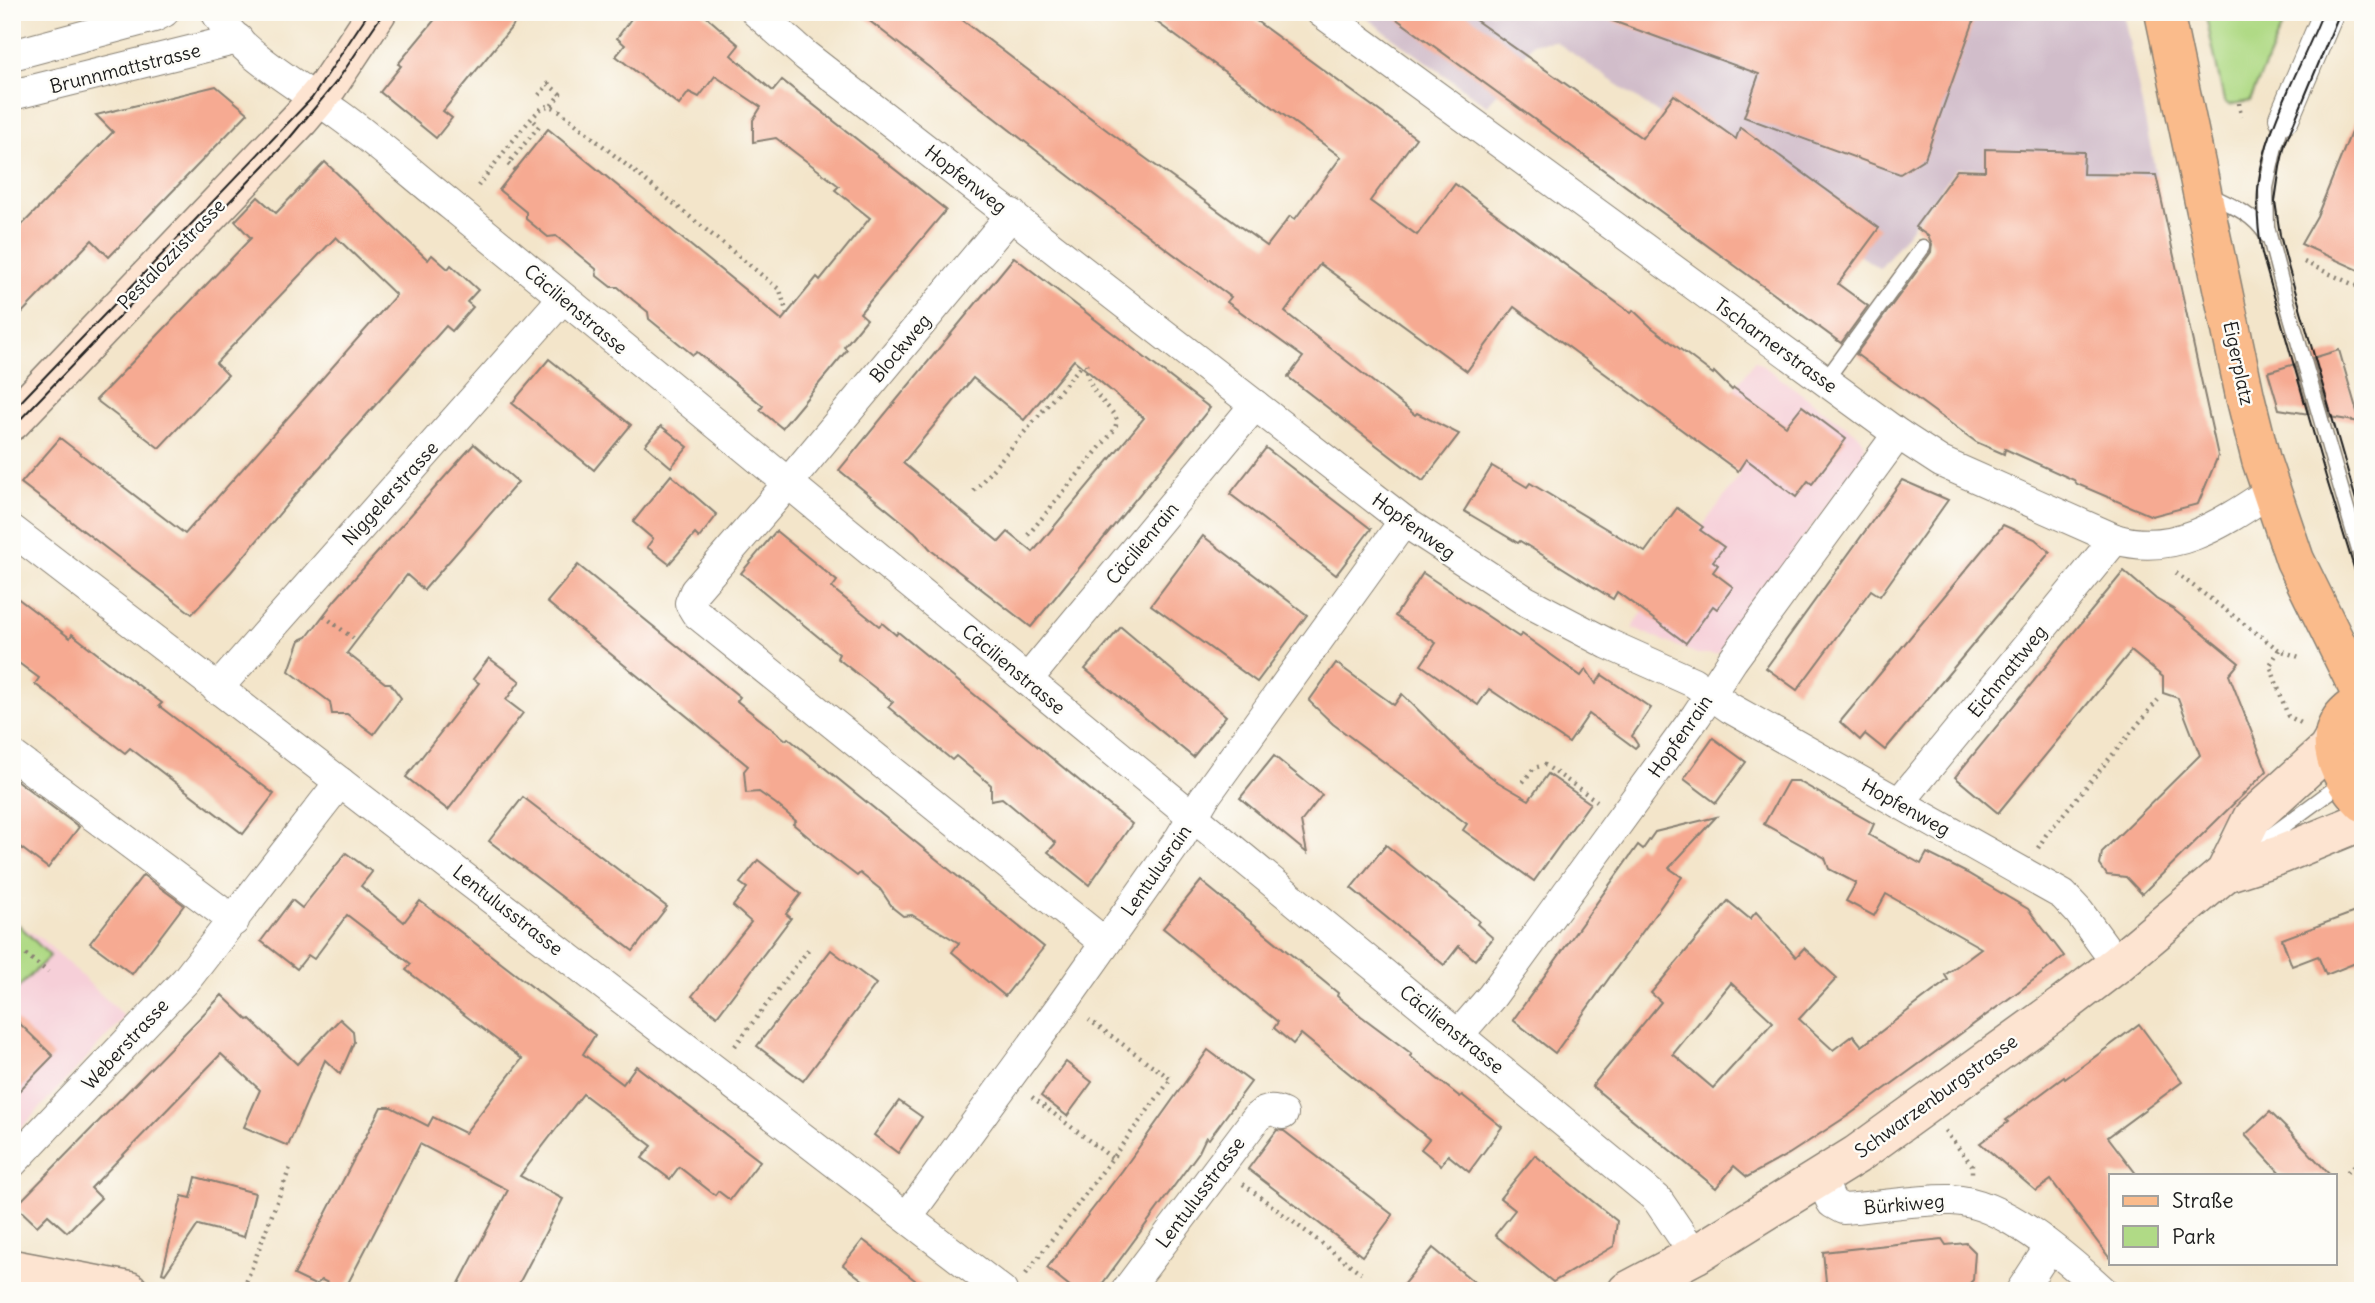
<svg xmlns="http://www.w3.org/2000/svg" width="2375" height="1303" viewBox="0 0 2375 1303" font-family="Delius,sans-serif">
<rect width="100%" height="100%" fill="#fdfcf7"/>
<filter id="ink" filterUnits="userSpaceOnUse"><feTurbulence type="fractalNoise" baseFrequency=".0143" numOctaves="2"/><feDisplacementMap in="SourceGraphic" scale="14" xChannelSelector="R" yChannelSelector="G"/><feConvolveMatrix kernelMatrix="1 2 1 2 8 2 1 2 1" color-interpolation-filters="sRGB"/></filter>
<filter id="wash" filterUnits="userSpaceOnUse"><feTurbulence type="fractalNoise" baseFrequency=".00686" numOctaves="4" result="noise"/><feDisplacementMap in="SourceGraphic" scale="28" xChannelSelector="R" yChannelSelector="G"/><feGaussianBlur stdDeviation="1.57" result="paint"/><feColorMatrix in="noise" values="0 0 0 0 0 0 0 0 0 0 0 0 0 0 0 0 0 1.4 0 .05"/><feComposite in="paint" operator="in"/></filter>
<g filter="url(#wash)">
<rect width="100%" height="100%" fill="#f3e5ca"/>
<!-- built -->
<g fill="#f6cfd8">
<polygon points="1755,360 1859,435 1865,444 1864,454 1723,650 1716,654 1697,654 1632,628 1682,554 1741,474 1697,441"/>
<polygon points="12,920 42,939 125,1017 12,1138"/>
</g>
<!-- industrial -->
<polygon fill="#d1bdca" points="1358,12 2123,12 2156,175 1957,168 1880,269 1555,41 1533,43 1487,106"/>
<!-- green -->
<g fill="#b0da86" stroke="#667b51" stroke-width="2">
<polygon points="2205,12 2288,12 2250,101 2229,105 2224,101"/>
<polygon points="19,925 50,956 12,994 12,932"/>
</g>
<g id="blocks">
<!-- building -->
<g fill="#f6aa92" fill-rule="evenodd">
<polygon points="441,12 524,12 443,111 452,118 436,138 380,92 401,66 398,64"/>
<polygon points="636,12 701,12 739,45 731,55 773,91 782,80 946,210 860,313 867,319 844,347 847,350 782,428 760,410 763,406 697,352 693,355 649,319 648,312 633,300 618,287 611,287 597,276 596,269 556,236 548,237 526,219 526,212 499,190 548,129 782,320 817,277 820,280 870,218 835,190 839,186 776,138 753,142 753,120 761,107 715,76 699,97 689,92 679,105 616,56 625,45 617,38"/>
<polygon points="858,12 952,12 1108,131 1267,246 1290,216 1295,219 1341,157 1143,12 1244,12 1416,138 1370,201 1417,235 1455,184 1631,313 1633,310 1651,327 1713,374 1714,372 1732,390 1734,388 1786,426 1802,406 1846,439 1812,484 1808,481 1796,497 1746,459 1738,471 1514,307 1467,371 1320,264 1285,312 1415,415 1417,413 1459,434 1423,481 1288,377 1303,357 1227,302 1231,297 1073,179"/>
<polygon points="1387,12 1464,12 1642,138 1674,95 1736,139 1740,127 1879,228 1838,284 1868,306 1841,343"/>
<polygon points="1600,12 1977,12 1925,158 1900,174 1744,117 1759,74 1599,16"/>
<polygon points="216,86 248,113 109,257 92,240 12,323 12,235 113,132 96,115"/>
<polygon points="2363,103 2363,272 2301,244 2317,216"/>
<polygon points="1985,149 2084,152 2083,174 2156,175 2218,456 2198,504 2152,516 2077,484 2074,480 2005,449 2004,454 1976,442 1856,354 1931,252 1932,244 1928,236 1915,227 1957,170 1985,171"/>
<polygon points="325,162 428,260 432,255 448,269 451,265 478,290 467,302 473,307 452,331 446,326 295,495 231,572 192,614 21,483 60,438 185,534 396,295 336,237 216,363 228,375 159,448 96,400 251,238 235,221 258,197 276,213"/>
<path d="M 1014,257 L 1210,408 L 1031,627 L 932,551 L 915,532 L 839,470 ZM 1074,360 L 1144,418 L 1033,552 L 1008,532 L 999,542 L 903,463 L 973,378 L 1024,420 Z"/>
<polygon points="2339,350 2360,422 2330,417 2313,358"/>
<polygon points="549,359 631,425 594,470 512,403"/>
<polygon points="2295,364 2309,414 2279,409 2268,372"/>
<polygon points="661,426 688,447 671,467 645,445"/>
<polygon points="474,444 518,482 424,590 407,575 347,653 385,683 390,683 401,698 374,734 347,714 332,714 330,702 289,671 300,640 307,637 336,599"/>
<polygon points="1266,448 1371,529 1336,575 1230,494"/>
<polygon points="1492,466 1527,487 1530,483 1645,552 1677,508 1703,527 1700,530 1724,547 1713,561 1718,565 1713,572 1733,587 1717,609 1713,606 1686,643 1617,592 1613,599 1520,541 1518,543 1464,511"/>
<polygon points="671,475 717,515 699,538 695,534 669,564 647,547 653,539 633,522"/>
<polygon points="1902,480 1948,500 1880,596 1871,590 1797,690 1766,668"/>
<polygon points="2003,525 2035,539 2050,552 1885,750 1865,734 1860,740 1840,722"/>
<polygon points="776,531 837,581 832,588 879,626 882,623 896,635 898,632 1132,824 1089,885 1048,852 1056,843 1002,798 991,800 991,785 956,756 952,760 888,707 893,702 837,658 839,654 741,573"/>
<polygon points="1203,536 1307,615 1257,682 1151,605"/>
<polygon points="578,565 740,697 737,701 786,740 788,738 1044,947 1005,996 952,952 959,943 912,915 903,916 893,908 880,889 860,873 857,876 831,856 793,824 796,821 776,804 759,792 746,793 744,771 748,766 547,602"/>
<polygon points="2124,571 2156,599 2173,609 2239,663 2229,675 2267,771 2142,894 2126,877 2107,875 2100,865 2102,852 2200,755 2178,698 2163,693 2163,677 2131,651 1998,813 1955,777"/>
<polygon points="1423,573 1519,637 1522,634 1581,676 1586,669 1596,684 1602,675 1651,708 1632,736 1638,745 1635,748 1589,714 1569,743 1489,689 1478,705 1421,665 1436,643 1395,616"/>
<polygon points="12,594 70,638 72,634 117,669 162,703 159,706 274,794 243,834 130,748 125,753 35,684 39,678 12,658"/>
<polygon points="1121,627 1226,716 1193,757 1085,669"/>
<polygon points="489,658 520,681 506,700 523,713 448,810 406,777 479,683 473,679"/>
<polygon points="1336,663 1394,705 1402,694 1469,760 1498,782 1529,800 1548,774 1590,803 1534,881 1463,830 1467,824 1333,724 1309,701"/>
<polygon points="1713,738 1746,762 1716,803 1684,779"/>
<polygon points="1274,756 1322,795 1301,822 1307,853 1240,798"/>
<polygon points="12,777 79,827 48,868 12,841"/>
<path d="M 1788,781 L 1798,781 L 1874,824 L 1869,835 L 1921,864 L 1927,853 L 1967,873 L 2028,909 L 2064,956 L 2022,989 L 1849,1115 L 1789,1154 L 1747,1177 L 1734,1166 L 1716,1188 L 1592,1086 L 1661,1002 L 1651,993 L 1728,901 L 1750,919 L 1756,912 L 1796,957 L 1804,948 L 1837,978 L 1799,1019 L 1833,1050 L 1853,1035 L 1862,1046 L 1948,980 L 1945,975 L 1981,948 L 1886,894 L 1874,916 L 1846,901 L 1856,883 L 1829,869 L 1825,858 L 1764,824 ZM 1731,983 L 1773,1022 L 1713,1088 L 1673,1054 Z"/>
<polygon points="523,797 667,907 633,951 489,841"/>
<polygon points="1716,817 1669,868 1682,877 1555,1053 1513,1020 1638,845 1643,849 1655,832"/>
<polygon points="1386,845 1479,921 1477,924 1493,938 1475,960 1459,946 1444,965 1351,888"/>
<polygon points="346,853 372,872 361,886 404,922 420,901 595,1035 583,1054 623,1084 636,1066 760,1161 730,1200 718,1191 715,1195 679,1167 670,1179 642,1158 652,1146 583,1094 520,1176 563,1199 515,1291 455,1291 508,1190 420,1144 344,1291 322,1280 315,1285 294,1275 381,1107 391,1107 428,1126 433,1117 465,1133 522,1059 406,970 411,964 347,915 314,959 308,955 297,969 261,941 292,900 302,908"/>
<polygon points="758,860 801,894 786,914 791,918 717,1016 692,996 751,922 733,906 747,888 740,883"/>
<polygon points="143,875 184,905 132,974 90,943"/>
<polygon points="1201,881 1338,993 1337,996 1361,1016 1412,1054 1410,1056 1435,1077 1460,1097 1462,1095 1502,1127 1469,1172 1448,1155 1441,1165 1421,1149 1429,1139 1301,1034 1293,1044 1274,1028 1278,1022 1163,928"/>
<polygon points="2363,909 2363,960 2326,975 2318,956 2292,966 2282,939"/>
<polygon points="831,950 876,984 803,1081 757,1046"/>
<polygon points="222,995 248,1020 250,1019 297,1064 340,1019 353,1031 354,1042 340,1074 325,1060 288,1146 244,1127 260,1090 221,1054 91,1188 101,1198 67,1232 48,1215 37,1226 16,1206"/>
<polygon points="12,1016 53,1056 12,1098"/>
<polygon points="2139,1024 2182,1082 2108,1137 2137,1175 2111,1175 2111,1260 2051,1180 2036,1191 1980,1143 2008,1122 2006,1120 2064,1077 2065,1079"/>
<polygon points="1208,1050 1251,1082 1209,1139 1206,1137 1199,1152 1097,1291 1076,1291 1047,1268 1122,1171"/>
<polygon points="1066,1062 1092,1082 1067,1116 1041,1096"/>
<polygon points="899,1101 922,1117 898,1153 874,1135"/>
<polygon points="2270,1112 2290,1132 2330,1175 2282,1175 2245,1135"/>
<polygon points="1277,1130 1284,1131 1393,1215 1362,1256 1248,1169"/>
<polygon points="1535,1155 1617,1221 1614,1246 1553,1282 1495,1235 1515,1210 1500,1198"/>
<polygon points="196,1177 255,1193 244,1237 198,1225 165,1274 162,1273 182,1196 191,1198"/>
<polygon points="1942,1239 1946,1245 1966,1243 1975,1252 1973,1280 1962,1291 1827,1291 1823,1252"/>
<polygon points="863,1240 898,1267 929,1291 877,1291 843,1265"/>
<polygon points="1433,1248 1485,1291 1398,1291"/>
</g>
</g>
</g>
<g filter="url(#ink)">
<use href="#blocks" fill-opacity="0" stroke="#888073" stroke-width="2"/>
<g fill="none" stroke-linecap="round" stroke-linejoin="round">
<!-- lane casing -->
<g stroke="#888073" stroke-width="17">
<g id="lane">
<polyline points="2284,118 2275,146 2266,188 2267,227 2285,296 2363,564"/>
<path d="M 2207,194 C 2229,204 2254,214 2267,236"/>
<polyline points="1825,381 1923,247"/>
<polyline points="2250,851 2346,780 2363,752"/>
</g>
</g>
<!-- street casing -->
<g stroke="#888073" stroke-width="32">
<g id="street">
<path d="M 216,12 C 236,51 303,89 339,115 C 378,143 414,176 452,206 L 1657,1199 L 1695,1255"/>
<polyline points="756,12 806,56 1408,524 1526,601 1608,644 1693,682 1730,708 2063,895 2079,912 2117,964"/>
<path d="M 1321,12 L 1898,434 L 1941,462 L 2115,539 C 2175,557 2224,522 2271,491"/>
<polyline points="12,55 154,17 164,12"/>
<polyline points="12,95 238,39"/>
<polyline points="2284,118 2329,12"/>
<polyline points="1012,214 773,501 695,591 690,603 696,613 1105,943"/>
<polyline points="12,530 1002,1291"/>
<polyline points="1027,680 1255,405"/>
<polyline points="217,689 563,298"/>
<polyline points="12,755 234,921"/>
<polyline points="1899,803 2115,539"/>
<polyline points="1459,1034 1492,996 1696,716 1732,661 1898,434"/>
<polyline points="12,1163 186,980 340,782"/>
<path d="M 1820,1177 L 1832,1203 L 1843,1209 C 1879,1207 1916,1199 1952,1200 C 2004,1202 2065,1257 2103,1291"/>
<polyline points="907,1217 1064,1002 1180,838 1204,798 1404,521"/>
<path d="M 1126,1291 L 1257,1117 C 1265,1110 1273,1109 1283,1114"/>
<polyline points="2021,1291 2049,1248"/>
</g>
</g>
<!-- secondary casing -->
<g stroke="#888073" stroke-width="41">
<g id="secondary">
<polyline points="12,421 300,119 328,86 377,12"/>
<polyline points="2225,873 2280,855 2363,821"/>
<polyline points="12,1269 129,1291"/>
<polyline points="1627,1291 1695,1255 1856,1155 2062,1006 2117,964 2225,873 2252,818 2327,750 2333,740"/>
</g>
</g>
<!-- primary casing -->
<g stroke="#888073" stroke-width="41">
<g id="primary">
<polyline points="2164,12 2245,396 2261,460 2295,560 2363,698"/>
<path d="M 2363,702 C 2315,724 2334,772 2363,802"/>
</g>
</g>
<!-- path -->
<g stroke="#888073" stroke-width="4.5" stroke-dasharray="2 5" stroke-linecap="butt">
<polyline points="539,95 548,84 560,94 551,106"/>
<polyline points="2239,103 2241,117"/>
<polyline points="515,170 508,164 539,126 532,119"/>
<path d="M 478,186 C 488,173 534,111 544,107 C 550,105 555,108 560,111 L 780,290 L 787,314"/>
<polyline points="2304,262 2363,289"/>
<polyline points="974,491 1081,366"/>
<path d="M 1028,535 L 1115,429 L 1117,420 C 1113,411 1105,405 1099,397 C 1089,386 1087,374 1086,359"/>
<polyline points="2176,573 2279,650 2299,657"/>
<polyline points="324,616 354,639"/>
<polyline points="2279,650 2270,665 2288,716 2301,723"/>
<polyline points="1523,782 1534,768 1545,765 1597,801"/>
<polyline points="2038,848 2046,835 2158,700"/>
<polyline points="12,955 25,954 48,972"/>
<polyline points="735,1046 811,946"/>
<polyline points="1032,1097 1112,1158"/>
<polyline points="1945,1131 1972,1165 1972,1173"/>
<polyline points="2347,1172 2363,1161"/>
<polyline points="1243,1184 1361,1273"/>
<polyline points="1026,1274 1171,1079 1089,1020"/>
<polyline points="244,1288 291,1165"/>
</g>
<!-- lane -->
<use href="#lane" stroke="#fff" stroke-width="14"/>
<!-- street -->
<use href="#street" stroke="#fff" stroke-width="30"/>
<!-- secondary -->
<use href="#secondary" stroke="#fde4d1" stroke-width="38"/>
<!-- primary -->
<use href="#primary" stroke="#fabb8b" stroke-width="38"/>
<!-- tram -->
<g stroke="#1c1c1c" stroke-width="2">
<path d="M 2323,12 C 2304,60 2271,119 2261,168 C 2255,197 2257,225 2262,254 L 2326,477 L 2363,597"/>
<polyline points="2340,12 2285,144 2280,167 2275,201 2280,235 2288,266 2363,524"/>
<polyline points="12,411 312,98 369,12"/>
<polyline points="12,428 283,146 337,81 384,12"/>
</g>
</g>
</g>
<g text-anchor="middle" stroke-width="5" stroke-linejoin="round" paint-order="stroke">
<!-- street labels -->
<g font-size="19" fill="#1c1c1c" stroke="#fdfcf7">
<text transform="translate(125 68) rotate(-14)" y="7">Brunnmattstrasse</text>
<text transform="translate(966 179) rotate(38)" y="7">Hopfenweg</text>
<text transform="translate(171 254) rotate(-46)" y="7">Pestalozzistrasse</text>
<text transform="translate(576 309) rotate(40)" y="7">Cäcilienstrasse</text>
<text transform="translate(1776 345) rotate(36)" y="7">Tscharnerstrasse</text>
<text transform="translate(900 348) rotate(-50)" y="7">Blockweg</text>
<text transform="translate(2239 363) rotate(78)" y="7">Eigerplatz</text>
<text transform="translate(390 493) rotate(-48)" y="7">Niggelerstrasse</text>
<text transform="translate(1414 526) rotate(36)" y="7">Hopfenweg</text>
<text transform="translate(1142 543) rotate(-50)" y="7">Cäcilienrain</text>
<text transform="translate(1014 669) rotate(40)" y="7">Cäcilienstrasse</text>
<text transform="translate(2007 671) rotate(-51)" y="7">Eichmattweg</text>
<text transform="translate(1680 736) rotate(-55)" y="7">Hopfenrain</text>
<text transform="translate(1906 807) rotate(29)" y="7">Hopfenweg</text>
<text transform="translate(1156 870) rotate(-55)" y="7">Lentulusrain</text>
<text transform="translate(508 910) rotate(38)" y="7">Lentulusstrasse</text>
<text transform="translate(1452 1029) rotate(39)" y="7">Cäcilienstrasse</text>
<text transform="translate(125 1044) rotate(-47)" y="7">Weberstrasse</text>
<text transform="translate(1936 1096) rotate(-36)" y="7">Schwarzenburgstrasse</text>
<text transform="translate(1200 1192) rotate(-53)" y="7">Lentulusstrasse</text>
<text transform="translate(1904 1204) rotate(-5)" y="7">Bürkiweg</text>
</g>
</g>
<!-- margin -->
<rect width="2375" height="1303" fill="none" stroke="#fdfcf7" stroke-width="42"/>
<!-- legend -->
<rect x="2109" y="1174" width="228" height="91" fill="#fdfcf7" stroke="#a3a29f" stroke-width="2"/>
<rect x="2123" y="1196" width="35" height="10" fill="#fabb8b" stroke="#a3a29f" stroke-width="2"/>
<text x="2172" y="1208" font-size="21" fill="#1c1c1c">Straße</text>
<rect x="2123" y="1226" width="35" height="21" fill="#b0da86" stroke="#a3a29f" stroke-width="2"/>
<text x="2172" y="1244" font-size="21" fill="#1c1c1c">Park</text>
</svg>
